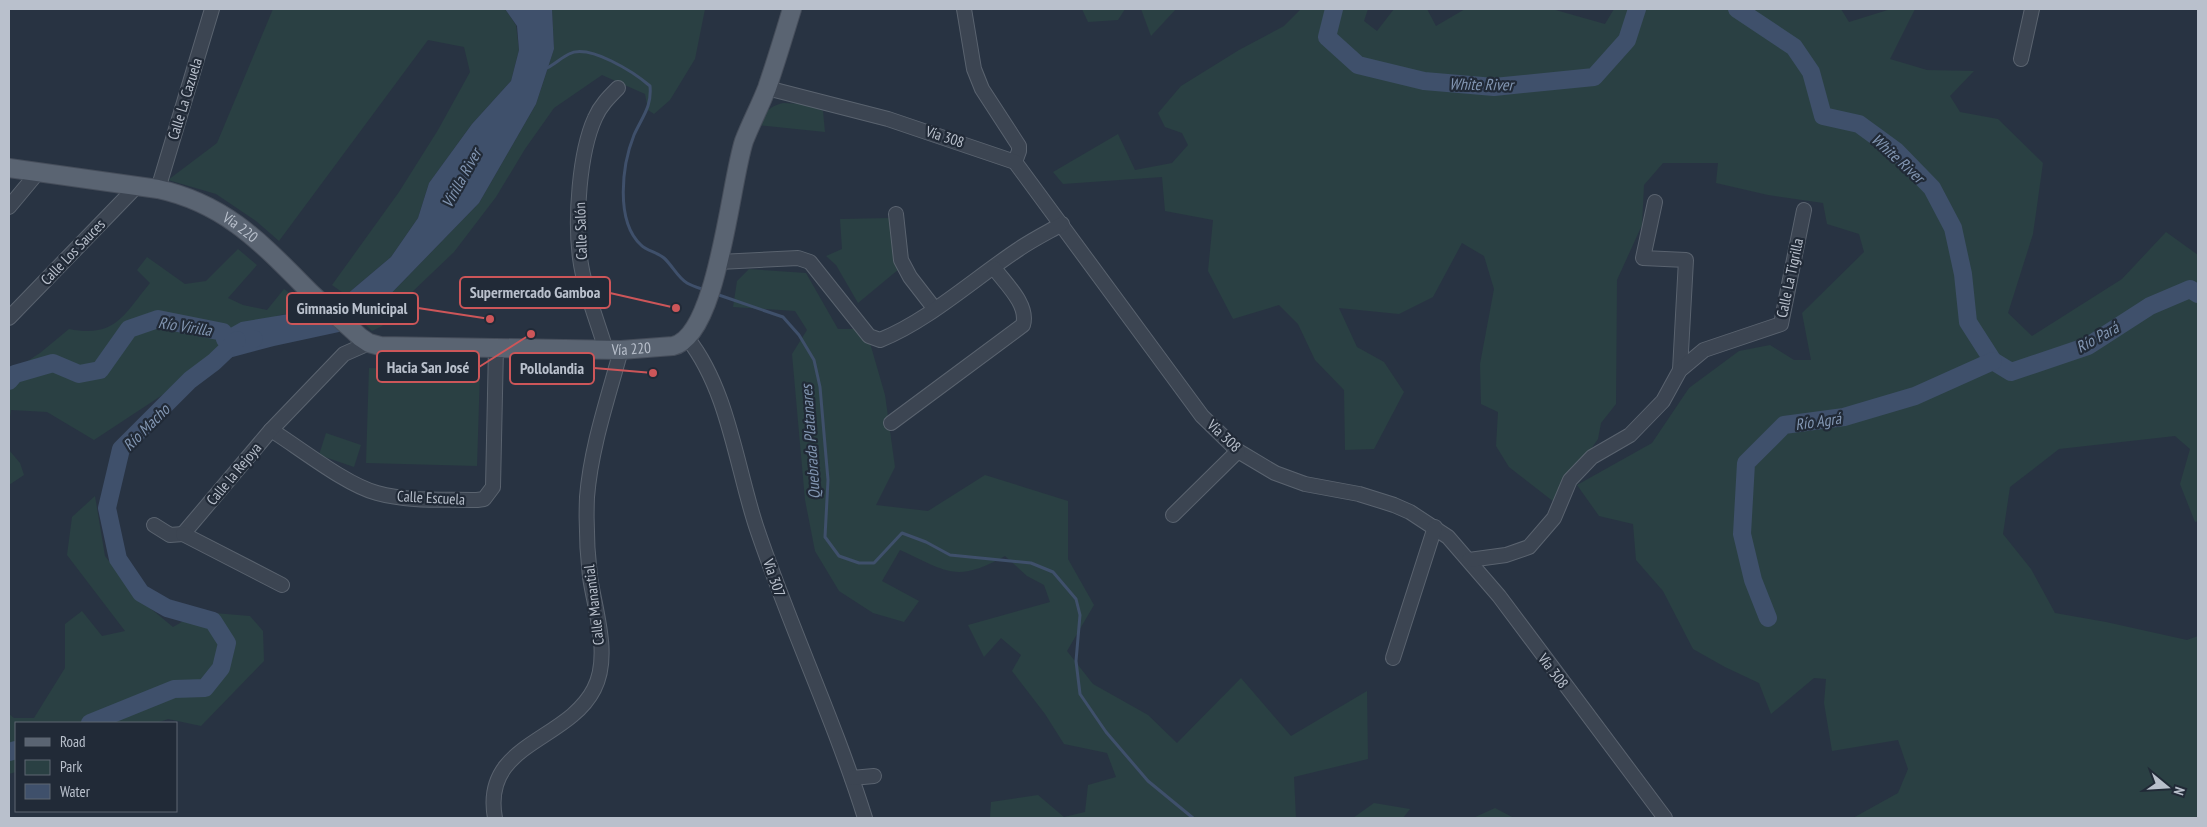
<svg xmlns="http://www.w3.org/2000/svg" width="2207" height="827" viewBox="0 0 2207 827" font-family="'PT Sans Narrow',sans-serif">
<rect width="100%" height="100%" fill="#283342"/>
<!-- green -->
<g fill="#2a4043">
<polygon points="273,9 505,9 516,25 519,50 511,81 472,124 429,183 418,218 391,257 346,295 332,285 399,192 438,130 470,72 464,47 428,40 279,241 256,221 216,194 168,180 217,143"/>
<polygon points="552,9 705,9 695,59 670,100 654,114 648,110 645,94 602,75 554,108 525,149 496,197 454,252 410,294 382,326 372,331 360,319 377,308 479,203 536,104 554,49"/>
<polygon points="1082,9 1125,9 1118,20 1088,22"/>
<polygon points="1141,9 1176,9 1151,36"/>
<polygon points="1301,9 1368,9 1364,21 1377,31 1394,9 1427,9 1436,26 1465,9 1552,9 1605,24 1614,9 1841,9 1849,22 1891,9 1915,9 1890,59 1927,70 1974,71 1950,96 1960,112 1998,119 2043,163 2033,234 2008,313 2032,336 2122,279 2166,232 2198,255 2198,521 2195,522 2180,484 2190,449 2175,436 2059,449 2010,487 2003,534 2031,569 2055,613 2106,622 2187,640 2198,636 2198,818 1853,818 1898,793 1908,769 1898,740 1832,751 1824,703 1826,679 1814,678 1771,714 1759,683 1725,667 1693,649 1663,591 1636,560 1633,524 1599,516 1577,485 1652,443 1689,388 1739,351 1770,345 1794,360 1811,360 1802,313 1864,252 1859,234 1827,224 1823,203 1768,195 1716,183 1718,163 1663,163 1644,185 1642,225 1617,280 1616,404 1601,423 1598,439 1554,502 1509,467 1496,446 1498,412 1481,404 1480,364 1494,289 1484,256 1462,243 1433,297 1399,314 1339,308 1357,347 1384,362 1404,392 1374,449 1345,450 1344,390 1315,360 1298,324 1279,305 1233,319 1208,271 1213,220 1165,211 1162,177 1063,184 1053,172 1118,134 1135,170 1172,163 1188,145 1182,133 1165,127 1158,113 1181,86 1239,50 1284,26"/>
<path d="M 783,103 L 807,104 L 823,111 L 825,132 L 756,125 C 764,114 769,106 783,103 Z"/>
<polygon points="892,218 899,269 858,303 836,265 826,256 842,249 840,219"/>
<path d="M 238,249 L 257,265 L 228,298 L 243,305 L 267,310 L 284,289 L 313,310 L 280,315 L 225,339 L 235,341 L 214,361 L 94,440 L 47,412 L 11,410 L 9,424 L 9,373 L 40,353 L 69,329 C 115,338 123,316 150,283 L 137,270 L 147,257 L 185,284 L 206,281 Z"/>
<path d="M 749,269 L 806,273 L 838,329 L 856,329 L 870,343 L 885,395 L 895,467 L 876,505 L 928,511 L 985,475 L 1068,501 L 1068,559 L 1094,605 L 1067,651 L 1093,684 L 1148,715 L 1177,743 L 1241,678 L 1291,736 L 1367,691 L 1368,759 L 1294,777 L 1296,818 L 990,818 L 991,802 L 1038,795 L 1064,817 L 1085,812 L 1088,785 L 1116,777 L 1107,753 L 1064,744 L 1045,714 L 1012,671 L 1021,655 L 1001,638 L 984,657 L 968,625 L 1050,602 L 1044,585 L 1027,576 L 1005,556 C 956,583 948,572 900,550 L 882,581 L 919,601 L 904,622 L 873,613 L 839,591 L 815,551 L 805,500 L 792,354 L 807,330 L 795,311 L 733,307 L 737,281 Z"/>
<polygon points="369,368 480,371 477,466 366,463"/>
<polygon points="326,433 361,445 354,467 319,455"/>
<polygon points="9,450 20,463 24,475 9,485"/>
<polygon points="95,496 105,556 138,598 173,627 194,615 214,613 250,616 263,631 264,661 201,726 168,719 157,723 16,723 16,772 9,774 9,714 14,718 34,718 65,668 65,624 82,611 102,636 125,631 67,555 72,517"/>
<polygon points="1374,803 1410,809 1403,818 1353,818"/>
<polygon points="1495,808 1514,818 1473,818"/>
</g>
<!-- water -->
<polygon fill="#3f506b" points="505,9 552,9 554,49 536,104 479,203 377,308 339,332 274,346 214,362 236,340 225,339 223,332 241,322 313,310 346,295 391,257 418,218 429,183 472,124 511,81 519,50 517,26"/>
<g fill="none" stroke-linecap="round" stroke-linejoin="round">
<!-- stream -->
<g stroke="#3f506b" stroke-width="3">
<path d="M 547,68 C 555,64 561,58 569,54 C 589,43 635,73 650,86 C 652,107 642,117 634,135 C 622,165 615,221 641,245 C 647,251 657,252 664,258 C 672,265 678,278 687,283 C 692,286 699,288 705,290"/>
<polyline points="716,294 783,317 799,335 814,360 820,387 828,480 825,537 839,556 859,563 874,563 902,533 926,542 950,555 1031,563 1053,572 1076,599 1080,615 1076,661 1080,694 1106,732 1148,781 1193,818"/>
</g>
<!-- river -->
<g stroke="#3f506b" stroke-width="18">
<polyline points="1334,9 1327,37 1358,65 1424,81 1494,87 1594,77 1627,40 1637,9"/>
<polyline points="1737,9 1794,47 1811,72 1823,116 1859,124 1896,151 1932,188 1953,228 1963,274 1968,322 1993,361 2011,372 2088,346 2150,306 2190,289 2198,294"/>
<polyline points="9,381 15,374 53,363 79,374 100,370 129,329 158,319 223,332 225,339 254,339"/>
<polyline points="1768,618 1753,580 1742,534 1746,463 1784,425 1844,417 1915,396 1993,361"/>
<polyline points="90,723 174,689 205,688 221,668 227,643 213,621 167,608 141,593 118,559 107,508 121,449 190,380 214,362 237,340"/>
<polyline points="9,752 16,750"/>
</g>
<!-- minor casing -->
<g stroke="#5a636f" stroke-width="16">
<g id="minor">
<polyline points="964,9 974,69 982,89 1019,146 1019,151 1015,162"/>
<polyline points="2021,59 2032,9"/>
<polyline points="767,88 888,119 1015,162 1202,416 1238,451 1275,473 1305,484 1359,494 1394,505 1410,512 1448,537 1499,596 1665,818"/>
<polyline points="158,189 212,9"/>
<polyline points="1655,202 1643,258 1686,260 1680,370"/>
<polyline points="9,207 39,171"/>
<polyline points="896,214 901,260 910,277 934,308"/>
<path d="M 719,262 L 798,258 L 810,262 L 869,336 L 880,340 C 928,321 975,278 1019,249 C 1032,240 1048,232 1062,224"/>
<polyline points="9,318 137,186"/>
<path d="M 688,339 C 728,390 736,465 756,526 C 789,625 834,719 865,818"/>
<path d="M 606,350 C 597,320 584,289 580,258 C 575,220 579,153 595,118 C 600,106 609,97 618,88"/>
<path d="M 891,423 L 1023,325 C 1029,305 1006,284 994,268"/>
<path d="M 271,430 C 300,448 346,485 377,493 C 409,502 445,499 477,500 L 484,499 L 493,487 L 496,347"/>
<polyline points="1173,515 1238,451"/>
<polyline points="154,525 170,535 183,534"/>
<polyline points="183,534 271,430 344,354 369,343"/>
<polyline points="183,534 282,585"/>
<polyline points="1469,560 1506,555 1529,547 1554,518 1570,480 1592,457 1630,435 1663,401 1680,370 1704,350 1781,324 1804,210"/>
<polyline points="1393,658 1435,527"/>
<polyline points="852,778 874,776"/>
<path d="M 495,818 C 481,743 567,742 594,689 C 611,656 595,611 590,577 C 587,551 586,523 587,497 C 591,447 608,398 621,350"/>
</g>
</g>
<!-- major casing -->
<g stroke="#464e5b" stroke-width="20">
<g id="major">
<path id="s1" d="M 9,168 L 158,189 C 227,204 263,245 311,293 C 327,308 344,322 360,337 L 369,343 L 380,346 L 621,350 L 673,346 C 718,336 730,183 744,141 C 751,123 760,106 767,88 C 776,62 784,35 792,9"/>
</g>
</g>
<!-- minor -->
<use href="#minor" stroke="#3c4552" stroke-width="14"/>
<!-- major -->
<use href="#major" stroke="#5a6472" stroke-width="18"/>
</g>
<g text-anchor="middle" stroke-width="4.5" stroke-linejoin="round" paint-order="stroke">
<!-- street labels -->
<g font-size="15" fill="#b9c0cc" stroke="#212a37">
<text transform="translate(185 99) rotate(-73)" y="5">Calle La Cazuela</text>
<text transform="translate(945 137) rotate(18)" y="5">Vía 308</text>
<text dy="5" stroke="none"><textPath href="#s1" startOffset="242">Vía 220</textPath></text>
<text transform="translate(581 231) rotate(-92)" y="5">Calle Salón</text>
<text transform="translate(73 252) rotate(-46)" y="5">Calle Los Sauces</text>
<text transform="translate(1790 278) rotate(-78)" y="5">Calle La Tigrilla</text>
<text dy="5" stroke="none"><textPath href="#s1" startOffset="678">Vía 220</textPath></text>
<text transform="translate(1224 436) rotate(43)" y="5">Vía 308</text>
<text transform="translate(234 474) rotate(-50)" y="5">Calle la Rejoya</text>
<text transform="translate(431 498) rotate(3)" y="5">Calle Escuela</text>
<text transform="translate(774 578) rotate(71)" y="5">Vía 307</text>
<text transform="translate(594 605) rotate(-97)" y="5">Calle Manantial</text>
<text transform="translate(1553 671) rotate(53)" y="5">Vía 308</text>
</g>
<!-- water labels -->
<g font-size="16" font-style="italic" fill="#8296b2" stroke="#212a37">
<text transform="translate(1481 84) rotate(1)" y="6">White River</text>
<text transform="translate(1898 158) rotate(42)" y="6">White River</text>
<text transform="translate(461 178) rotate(-61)" y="6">Virilla River</text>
<text transform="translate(185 326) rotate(9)" y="6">Río Virilla</text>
<text transform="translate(2097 337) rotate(-29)" y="6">Río Pará</text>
<text transform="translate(1818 421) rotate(-8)" y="6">Río Agrá</text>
<text transform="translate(146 427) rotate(-45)" y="6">Río Macho</text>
<text transform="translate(810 442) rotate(-94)" y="6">Quebrada Platanares</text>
</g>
</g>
<!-- callouts -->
<path fill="none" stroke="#cd5659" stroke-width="2" d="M676 308L610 293M490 319L418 308M531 334L479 367M653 373L594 368"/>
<g fill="#cd5659" stroke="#212a37" stroke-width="2">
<circle cx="676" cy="308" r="5"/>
<circle cx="490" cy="319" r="5"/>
<circle cx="531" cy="334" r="5"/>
<circle cx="653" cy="373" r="5"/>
</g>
<g fill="#212a37" stroke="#cd5659" stroke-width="2">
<rect x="460" y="277" width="150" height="31" rx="5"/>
<rect x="287" y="293" width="131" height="31" rx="5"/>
<rect x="377" y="351" width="102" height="31" rx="5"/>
<rect x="510" y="353" width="84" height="31" rx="5"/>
</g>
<g font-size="16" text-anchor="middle" font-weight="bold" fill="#b9c0cc">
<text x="535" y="298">Supermercado Gamboa</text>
<text x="352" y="314">Gimnasio Municipal</text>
<text x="428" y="373">Hacia San José</text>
<text x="552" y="374">Pollolandia</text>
</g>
<!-- border -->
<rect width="2207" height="827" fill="none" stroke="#b9c0cc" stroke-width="20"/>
<!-- legend -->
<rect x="15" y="722" width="162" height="90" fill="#212a37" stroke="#5e6673"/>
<rect x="25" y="738" width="25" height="8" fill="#5a6472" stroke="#5e6673"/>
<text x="60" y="747" font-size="15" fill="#b9c0cc">Road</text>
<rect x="25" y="760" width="25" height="15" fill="#2a4043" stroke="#5e6673"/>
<text x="60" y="772" font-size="15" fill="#b9c0cc">Park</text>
<rect x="25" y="784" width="25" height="15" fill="#3f506b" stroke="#5e6673"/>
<text x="60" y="797" font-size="15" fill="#b9c0cc">Water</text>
<!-- north arrow -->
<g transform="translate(2167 787) rotate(108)" stroke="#212a37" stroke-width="4" paint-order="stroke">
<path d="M0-4L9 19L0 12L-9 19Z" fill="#b9c0cc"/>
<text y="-8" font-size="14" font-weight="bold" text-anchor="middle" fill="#b9c0cc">N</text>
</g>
</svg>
